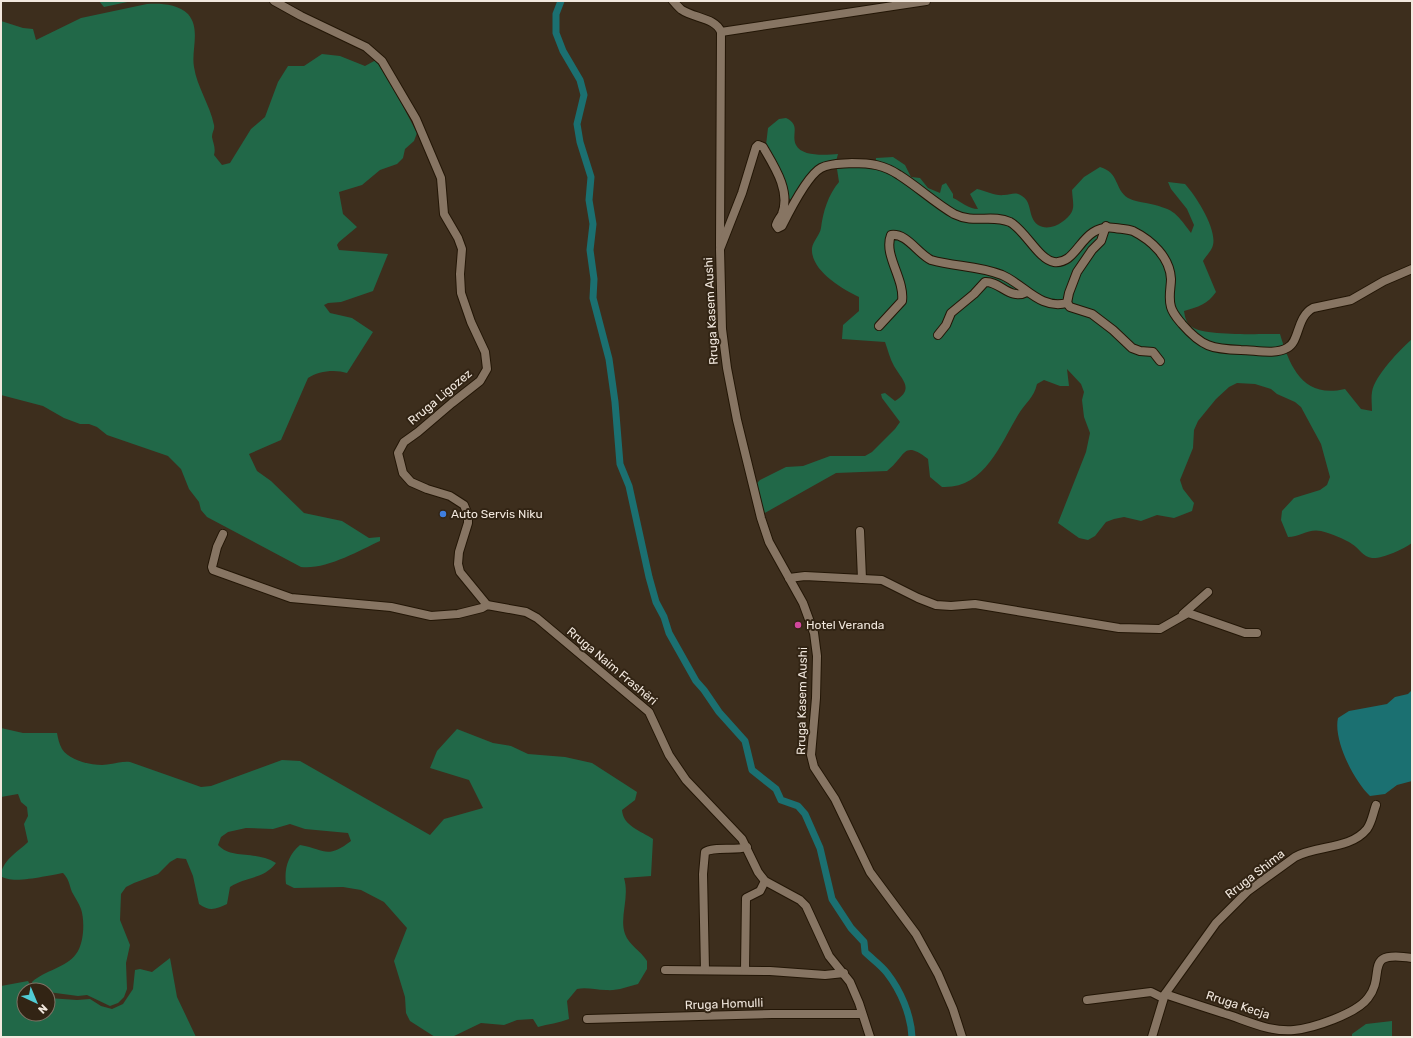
<svg xmlns="http://www.w3.org/2000/svg" width="1413" height="1038" viewBox="0 0 1413 1038" font-family="Rubik,sans-serif">
<rect width="100%" height="100%" fill="#3d2e1d"/>
<!-- green -->
<g fill="#216848">
<polygon points="99,1 132,1 104,7"/>
<path d="M 147,4 C 160,3 178,4 188,14 C 201,29 191,50 194,67 C 197,87 210,105 214,125 C 215,129 212,132 212,137 C 213,143 216,148 214,155 L 222,165 L 230,163 L 251,129 L 265,117 L 278,82 L 288,66 L 304,66 L 322,54 L 340,56 L 365,66 L 376,60 L 396,93 L 417,133 L 414,141 L 405,149 L 403,158 L 397,164 L 380,170 L 362,185 L 339,192 L 343,214 L 357,227 L 339,242 L 337,245 L 339,250 L 388,254 L 373,291 L 341,302 L 328,303 L 324,305 L 330,313 L 352,318 L 373,332 L 347,373 C 335,369 318,371 308,378 L 281,440 L 249,454 L 257,471 L 271,481 L 304,513 L 342,521 L 369,538 L 380,537 L 380,541 C 358,551 326,570 301,567 L 207,517 L 201,510 L 199,502 L 189,489 L 181,469 L 168,456 L 107,435 L 97,427 L 89,424 L 80,424 L 64,418 L 43,406 L 1,395 L 1,21 L 23,28 L 33,29 L 36,40 L 81,18 Z"/>
<path d="M 786,118 C 801,125 791,134 796,145 C 802,157 826,155 838,154 L 835,165 L 826,165 L 793,201 L 787,197 L 766,145 L 768,128 L 779,119 Z"/>
<path d="M 893,157 L 905,165 L 911,177 L 920,178 L 928,188 L 940,193 L 942,185 L 946,183 L 953,194 L 953,198 C 962,202 968,209 978,209 L 970,194 L 977,189 C 986,191 995,196 1004,195 C 1011,195 1015,191 1022,196 C 1030,201 1029,209 1032,217 C 1037,231 1053,229 1062,222 C 1077,211 1073,206 1072,190 L 1084,177 L 1100,167 C 1120,173 1114,189 1128,198 C 1134,201 1140,202 1146,203 C 1173,209 1175,211 1191,233 L 1194,225 L 1187,209 L 1171,189 L 1168,182 L 1185,184 C 1196,196 1217,229 1213,245 C 1212,250 1206,256 1203,261 L 1216,292 C 1208,304 1198,307 1184,311 C 1185,317 1186,323 1192,327 C 1203,336 1262,334 1280,334 C 1290,367 1303,399 1345,389 L 1361,409 L 1372,411 C 1372,405 1371,398 1372,392 C 1375,375 1400,350 1412,339 L 1412,543 C 1404,549 1382,559 1372,558 C 1363,557 1359,548 1352,544 C 1345,539 1330,533 1321,531 C 1309,528 1300,537 1288,537 L 1281,520 L 1282,511 L 1294,498 L 1320,490 L 1327,485 L 1330,477 L 1321,444 L 1301,407 L 1295,402 L 1277,394 L 1271,389 L 1255,384 L 1237,383 L 1229,387 L 1216,399 L 1198,421 L 1194,430 L 1193,448 L 1180,480 L 1183,489 L 1194,503 L 1192,511 L 1174,518 L 1157,515 L 1141,521 L 1124,517 L 1114,519 L 1106,522 L 1095,536 L 1088,540 L 1079,538 L 1058,523 L 1086,452 L 1090,433 L 1084,417 L 1082,400 L 1084,392 L 1081,384 L 1067,369 L 1069,386 L 1060,386 L 1044,380 L 1037,384 C 1034,398 1025,403 1018,415 C 1000,445 984,489 942,487 L 930,477 L 928,459 C 902,439 906,457 887,471 L 836,473 L 763,514 L 755,485 L 760,480 L 786,467 L 803,466 L 830,456 L 865,456 L 872,452 L 895,429 L 900,422 L 882,398 L 881,394 L 885,393 L 895,401 C 915,389 902,380 894,366 C 890,359 888,350 885,342 L 842,339 L 843,325 L 859,311 L 859,297 C 842,289 810,270 812,248 C 813,241 820,235 821,228 C 823,212 828,195 839,182 L 837,169 L 860,165 L 876,167 L 876,158 Z"/>
<path d="M 1,728 L 23,733 L 57,733 C 58,738 59,744 62,749 C 69,760 89,765 102,765 C 111,765 120,761 130,762 L 201,787 L 211,786 L 282,760 L 300,761 L 430,835 L 444,819 L 483,808 L 469,780 L 430,768 L 437,751 L 457,729 L 493,743 L 511,746 L 528,754 L 565,757 L 592,763 L 637,792 L 635,800 L 622,810 C 623,826 641,831 653,839 L 651,876 L 624,878 C 630,898 619,917 625,934 C 629,945 641,951 647,961 L 647,969 L 638,984 C 627,987 617,991 606,990 C 595,990 587,987 577,989 L 567,1001 L 569,1019 C 559,1023 548,1024 538,1027 L 533,1019 L 517,1020 L 504,1025 L 481,1023 L 452,1037 L 435,1037 L 410,1021 L 406,1013 L 405,997 L 394,961 L 407,928 L 384,902 L 361,890 L 343,887 L 294,888 L 286,884 C 284,869 288,855 300,845 C 325,849 326,860 351,841 L 348,833 L 305,829 L 290,824 L 273,829 L 246,828 L 228,832 L 221,837 L 218,845 C 232,860 255,850 276,863 C 263,880 246,876 230,887 L 227,904 C 216,909 210,912 199,904 L 193,876 L 186,859 L 177,858 L 170,862 L 158,874 L 134,883 L 126,887 L 121,894 L 120,920 L 130,945 L 126,963 L 127,989 L 124,997 L 118,1003 L 110,1006 L 87,995 L 78,996 L 48,992 L 48,990 L 34,990 L 32,982 C 45,970 66,968 76,954 C 84,944 85,921 81,909 C 79,903 75,898 72,892 C 69,884 69,879 63,873 C 50,875 11,885 1,876 C 1,861 19,851 28,842 L 24,824 L 28,816 L 27,807 L 21,802 L 18,794 L 1,797 Z"/>
<polygon points="170,958 177,997 196,1037 1,1037 1,986 28,981 33,990 24,990 24,1014 48,1014 48,998 77,1000 90,999 101,1006 112,1009 123,1004 133,989 135,970 140,969 152,972"/>
<polygon points="1392,1021 1392,1037 1352,1037 1352,1034 1366,1024"/>
</g>
<!-- water -->
<path fill="#1b7071" d="M 1412,690 L 1412,781 L 1397,785 L 1385,794 L 1370,796 C 1354,781 1333,740 1338,718 L 1349,711 L 1387,704 L 1395,697 L 1408,694 Z"/>
<g fill="none" stroke-linecap="round" stroke-linejoin="round">
<!-- canal -->
<path stroke="#1b7071" stroke-width="7" d="M 561,1 L 556,14 L 556,33 L 563,51 L 580,80 L 584,95 L 577,124 L 580,142 L 591,177 L 589,200 L 593,224 L 590,250 L 594,279 L 593,298 L 609,359 L 615,402 L 620,464 L 629,486 L 649,577 L 656,602 L 664,617 L 669,633 L 696,681 L 704,690 L 719,712 L 745,741 L 752,770 L 776,789 L 781,800 L 798,806 L 805,814 L 820,848 L 832,899 L 851,928 L 864,942 L 865,952 C 872,959 881,965 887,973 C 901,991 911,1015 912,1037"/>
<!-- minor casing -->
<g stroke="#231606" stroke-width="10">
<g id="minor">
<polyline points="274,1 301,16 366,47 382,61 416,119 441,178 444,214 458,238 462,249 460,274 461,293 471,322 485,352 487,369 480,381 452,403 418,432 404,442 398,453 403,473 411,482 427,489 450,496 464,505 468,515 468,523 459,552 458,564 460,572 487,605"/>
<path d="M 673,1 C 676,4 679,8 682,10 C 694,18 716,18 721,32 L 720,246"/>
<polyline points="721,32 926,1"/>
<polyline points="1067,303 1070,307 1092,314 1113,330 1132,348 1140,351 1153,352 1160,361"/>
<path d="M 879,326 L 902,301 C 905,279 883,255 891,235 C 907,233 917,253 931,260 C 955,267 977,265 1002,275 C 1025,285 1040,310 1067,303 L 1069,293 L 1077,272 L 1092,250 L 1101,241 L 1106,226"/>
<path d="M 938,335 L 946,325 L 951,313 L 974,294 L 985,282 C 1000,281 1010,301 1027,292"/>
<polyline points="860,531 862,579"/>
<polyline points="223,534 217,547 212,567 213,570 291,598 391,607 431,616 458,614 482,608 487,605 526,612 537,618 649,712 669,755 686,780 742,839 758,872 765,881 800,900 806,906 829,956 850,982 859,1003 870,1037"/>
<polyline points="789,578 805,576 882,580 918,598 936,605 951,606 975,604 1119,628 1160,629 1188,613 1245,633 1257,633"/>
<polyline points="1183,614 1208,592"/>
<polyline points="665,970 770,971 825,975 844,973"/>
<path d="M 705,970 L 703,874 L 705,852 C 714,846 735,851 747,847"/>
<polyline points="745,970 746,898 760,891 765,881"/>
<path d="M 1165,994 C 1188,1002 1210,1009 1232,1016 C 1252,1023 1272,1032 1294,1030 C 1313,1028 1356,1014 1368,998 C 1387,974 1361,950 1412,958"/>
<polyline points="1087,1000 1151,992 1163,998"/>
<polyline points="587,1019 772,1014 862,1014"/>
<path d="M 962,1037 L 953,1009 L 938,974 L 916,934 L 870,872 L 835,799 L 814,767 L 811,755 L 816,698 L 817,656 L 814,633 L 803,603 L 769,542 L 761,518 L 737,420 L 727,368 L 722,329 L 720,249 L 742,193 L 756,147 L 758,145 L 763,147 C 774,166 791,191 782,214 C 780,218 777,221 776,225 L 778,228 L 782,226 C 789,212 808,175 821,168 C 830,163 842,164 852,163 C 871,163 884,165 899,175 C 918,187 935,203 954,214 C 974,224 992,214 1010,222 C 1025,230 1039,260 1054,262 C 1079,265 1080,223 1115,228 C 1121,229 1127,229 1133,231 C 1151,240 1170,257 1171,279 C 1171,288 1168,297 1171,307 C 1173,314 1178,319 1182,324 C 1202,347 1212,349 1241,350 C 1255,350 1275,355 1287,348 C 1300,342 1296,317 1313,308 L 1351,300 L 1384,281 L 1412,269"/>
<path d="M 1152,1037 L 1165,994 L 1216,923 L 1248,891 L 1295,857 C 1316,845 1350,850 1367,829 C 1372,822 1373,813 1376,805"/>
</g>
</g>
<!-- minor -->
<use href="#minor" stroke="#877563" stroke-width="8"/>
</g>
<!-- markers -->
<circle fill="#3f7fe0" stroke="#322414" stroke-width="1.5" cx="443" cy="514" r="4"/>
<circle fill="#d1479c" stroke="#322414" stroke-width="1.5" cx="798" cy="625" r="4"/>
<g text-anchor="middle" stroke-width="4" stroke-linejoin="round" paint-order="stroke">
<!-- street labels -->
<g font-size="12" fill="#f2e8de" stroke="#322414">
<text transform="translate(711 311) rotate(-93)" y="4">Rruga Kasem Aushi</text>
<text transform="translate(440 397) rotate(-40)" y="4">Rruga Ligozez</text>
<text transform="translate(612 666) rotate(40)" y="4">Rruga Naim Frashëri</text>
<text transform="translate(802 701) rotate(-89)" y="4">Rruga Kasem Aushi</text>
<text transform="translate(1255 874) rotate(-38)" y="4">Rruga Shima</text>
<text transform="translate(724 1004) rotate(-2)" y="4">Rruga Homulli</text>
<text transform="translate(1238 1005) rotate(18)" y="4">Rruga Kecja</text>
</g>
<!-- poi labels -->
<g font-size="12" fill="#f2e8de" stroke="#322414" text-anchor="start">
<text x="451" y="518">Auto Servis Niku</text>
<text x="806" y="629">Hotel Veranda</text>
</g>
</g>
<!-- border -->
<rect width="1413" height="1038" fill="none" stroke="#f2e8de" stroke-width="4"/>
<!-- north arrow -->
<g transform="translate(36 1002) rotate(136)"><circle r="19" fill="#322414" stroke="#7f7265"/>
<path d="M0-3L7 15L0 10L-7 15Z" fill="#51ccd5"/>
<text y="-6" font-size="11" font-weight="bold" text-anchor="middle" fill="#f2e8de">N</text>
</g>
</svg>
